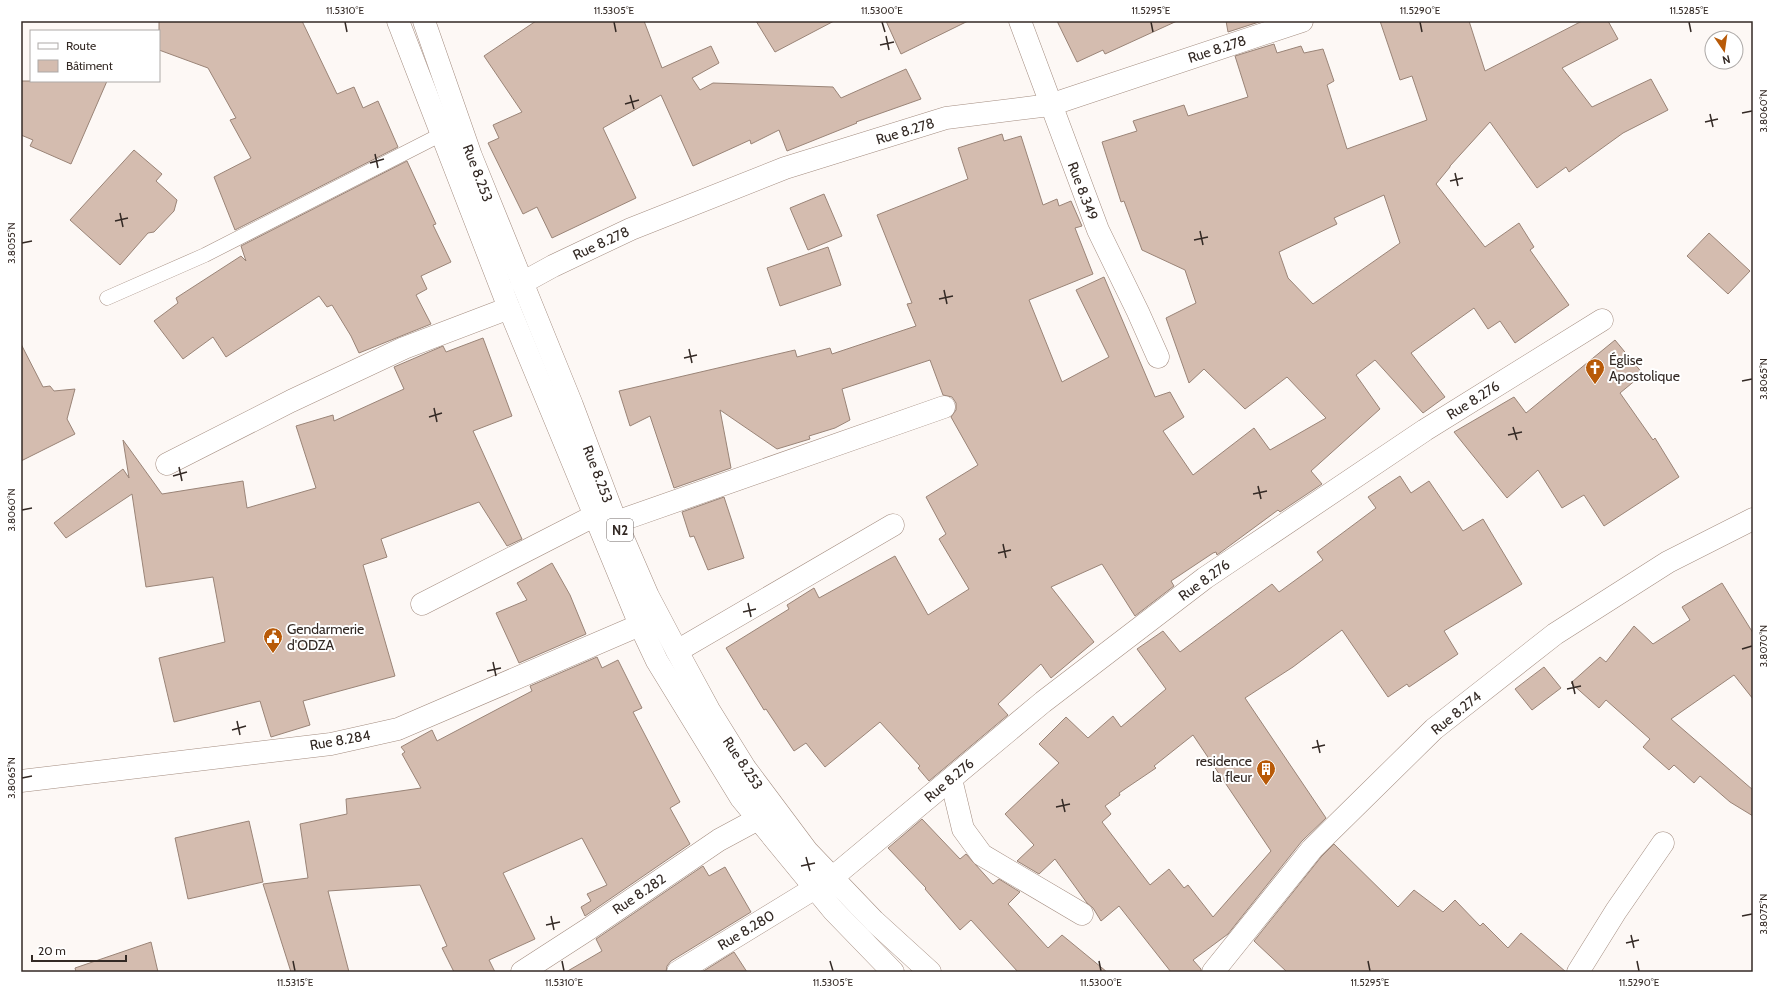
<svg xmlns="http://www.w3.org/2000/svg" width="1774" height="993" viewBox="0 0 1774 993" font-family="Cabin,sans-serif">
<rect width="100%" height="100%" fill="#fdf8f5"/>
<!-- building -->
<g fill="#d4bcaf" stroke="#9a8477" fill-rule="evenodd">
<polygon points="159,21 302,21 337,94 354,87 363,108 378,101 398,147 235,230 214,177 251,158 230,120 236,118 208,68 159,50"/>
<polygon points="536,21 644,21 662,68 711,46 719,63 692,78 700,90 713,83 833,87 841,98 906,69 921,99 856,122 857,123 787,151 779,130 751,144 750,140 693,166 661,95 603,128 636,198 552,238 537,207 523,214 488,143 499,138 493,125 522,112 484,56"/>
<polygon points="756,21 834,21 775,52"/>
<polygon points="886,21 968,21 901,54"/>
<polygon points="1057,21 1177,21 1105,54 1103,50 1077,62"/>
<polygon points="1226,21 1262,21 1228,32"/>
<path d="M 1380,21 L 1469,21 L 1485,71 L 1582,21 L 1608,21 L 1618,39 L 1562,68 L 1592,107 L 1651,79 L 1668,110 L 1623,133 L 1569,172 L 1566,167 L 1537,188 L 1490,122 L 1450,166 L 1450,167 L 1436,184 L 1485,247 L 1519,223 L 1534,247 L 1530,250 L 1569,305 L 1515,343 L 1500,321 L 1488,329 L 1474,308 L 1411,353 L 1445,397 L 1423,413 L 1375,360 L 1356,375 L 1380,409 L 1311,471 L 1322,484 L 1280,512 L 1278,510 L 1217,555 L 1216,552 L 1213,553 L 1171,581 L 1174,586 L 1135,616 L 1102,564 L 1051,587 L 1094,642 L 1051,678 L 1041,664 L 998,704 L 1008,715 L 929,781 L 918,768 L 920,766 L 880,722 L 825,767 L 806,743 L 794,751 L 766,709 L 764,710 L 726,648 L 789,609 L 787,605 L 814,588 L 819,598 L 895,556 L 928,615 L 969,589 L 939,539 L 946,534 L 926,497 L 978,465 L 951,417 L 956,410 L 956,403 L 952,397 L 943,395 L 930,360 L 842,389 L 850,420 L 835,428 L 809,436 L 810,439 L 777,449 L 720,410 L 731,468 L 674,488 L 650,416 L 630,426 L 619,391 L 795,350 L 797,357 L 830,348 L 832,354 L 916,326 L 907,304 L 912,303 L 877,215 L 968,179 L 958,148 L 1002,134 L 1004,141 L 1021,136 L 1043,205 L 1057,199 L 1059,206 L 1071,201 L 1082,226 L 1075,228 L 1093,274 L 1029,300 L 1062,382 L 1109,357 L 1076,290 L 1104,277 L 1155,397 L 1170,392 L 1184,417 L 1163,431 L 1193,475 L 1254,428 L 1270,450 L 1326,418 L 1287,377 L 1245,409 L 1204,369 L 1189,383 L 1166,318 L 1196,303 L 1185,270 L 1142,250 L 1124,201 L 1121,202 L 1102,142 L 1137,131 L 1133,121 L 1184,105 L 1188,116 L 1248,97 L 1235,56 L 1274,44 L 1277,53 L 1301,46 L 1304,53 L 1323,49 L 1334,81 L 1327,85 L 1347,149 L 1427,120 L 1412,76 L 1400,80 ZM 1384,195 L 1400,243 L 1313,304 L 1288,278 L 1279,252 L 1337,224 L 1334,218 Z"/>
<polygon points="21,81 107,81 71,164 30,146 33,140 21,135"/>
<polygon points="134,150 162,174 156,181 177,200 174,211 154,232 148,233 120,265 70,220"/>
<polygon points="407,161 436,224 433,225 451,262 421,276 427,289 416,295 431,324 359,353 351,336 332,305 327,307 319,296 226,357 213,337 183,359 154,321 178,303 176,298 241,256 246,261 241,246"/>
<polygon points="824,194 842,236 808,250 790,208"/>
<polygon points="1709,233 1750,271 1728,294 1687,256"/>
<polygon points="828,247 841,285 780,306 767,268"/>
<polygon points="483,338 512,416 473,431 522,539 507,546 479,502 381,539 387,557 363,565 395,676 303,701 310,725 271,737 260,701 174,722 159,658 225,642 213,577 146,587 132,494 66,538 54,523 123,469 129,478 123,440 162,494 243,481 247,508 316,488 296,426 333,415 334,421 404,389 394,367 443,346 446,352"/>
<polygon points="1615,340 1643,374 1620,393 1653,440 1655,438 1679,477 1604,526 1584,495 1562,508 1538,470 1507,498 1454,432 1514,397 1526,413"/>
<polygon points="21,344 43,387 50,386 54,391 75,389 67,419 75,434 21,461"/>
<path d="M 1400,476 L 1411,493 L 1429,481 L 1463,531 L 1483,519 L 1522,584 L 1444,631 L 1458,654 L 1409,687 L 1407,684 L 1388,697 L 1342,630 L 1293,667 L 1245,698 L 1326,818 L 1302,841 L 1228,934 L 1193,960 L 1201,969 L 1201,972 L 1171,972 L 1119,906 L 1101,921 L 1093,908 L 1087,903 L 1055,859 L 1039,874 L 1017,861 L 1034,845 L 1005,814 L 1059,763 L 1039,744 L 1066,717 L 1088,738 L 1113,716 L 1121,727 L 1166,689 L 1137,649 L 1163,631 L 1180,652 L 1272,584 L 1279,592 L 1323,560 L 1317,552 L 1376,508 L 1368,497 ZM 1193,735 L 1271,851 L 1213,917 L 1188,885 L 1184,888 L 1169,869 L 1150,885 L 1102,822 L 1111,814 L 1105,806 L 1120,795 L 1119,793 L 1156,768 L 1154,766 Z"/>
<polygon points="724,497 744,558 708,570 694,536 690,537 682,512"/>
<polygon points="552,563 570,595 586,634 519,663 496,613 527,600 517,583"/>
<polygon points="1722,583 1753,633 1753,699 1734,675 1671,719 1753,790 1753,816 1730,802 1700,776 1694,783 1674,765 1669,770 1643,747 1650,739 1606,700 1599,708 1571,683 1600,657 1606,662 1634,626 1653,644 1690,620 1682,607"/>
<polygon points="597,657 602,668 618,660 642,708 633,712 680,802 670,808 690,844 585,916 581,907 591,901 587,894 607,885 582,838 503,873 535,939 489,960 495,972 454,972 442,948 447,946 420,885 328,891 349,972 291,972 263,884 308,878 300,824 347,814 346,799 421,788 402,754 405,752 401,747 432,730 437,741 532,691 530,686"/>
<polygon points="1544,667 1561,688 1532,710 1515,689"/>
<polygon points="922,819 960,859 966,854 993,884 999,879 1020,892 1008,904 1048,948 1062,935 1107,972 1018,972 971,920 960,930 925,889 926,888 888,848"/>
<polygon points="249,821 263,882 188,899 175,838"/>
<polygon points="1334,844 1398,907 1414,890 1443,912 1455,900 1480,926 1483,923 1508,948 1521,933 1566,972 1287,972 1254,941 1321,857"/>
<polygon points="703,866 709,876 725,867 751,912 671,961 667,966 666,972 566,972 602,951 596,939"/>
<polygon points="151,942 158,972 76,972 75,968"/>
<polygon points="734,952 747,972 702,972"/>
</g>
<g fill="none" stroke-linecap="round" stroke-linejoin="round">
<!-- service casing -->
<g stroke="#a48d80" stroke-width="15">
<polyline id="service" points="107,298 205,255 442,134"/>
</g>
<!-- minor casing -->
<g stroke="#a48d80" stroke-width="23">
<g id="minor">
<polyline points="1020,21 1098,230 1138,312 1158,357"/>
<polyline points="522,283 553,266 631,229 785,168 946,118 1050,105 1302,21"/>
<polyline points="167,464 291,401 404,348 509,308"/>
<polyline points="616,522 944,407"/>
<polyline points="422,604 594,516"/>
<polyline points="677,651 893,525"/>
<polyline points="951,779 963,829 982,855 1082,914"/>
<polyline points="21,781 331,744 398,729 640,625"/>
<polyline points="833,877 1043,702 1205,578 1425,430 1602,320"/>
<polyline points="522,972 590,928 719,840 758,819"/>
<polyline points="678,972 815,888"/>
<polyline points="1213,972 1312,849 1434,729 1555,634 1668,562 1753,519"/>
<polyline points="1578,972 1616,911 1663,843"/>
</g>
</g>
<!-- trunk casing -->
<g stroke="#a48d80" stroke-width="23">
<g id="trunk">
<polyline points="398,21 509,308 640,625 657,661 741,798 833,910 893,972"/>
<polyline points="424,21 471,156 572,405 616,522 648,596 677,651 709,710 745,768 807,851 874,921 930,972"/>
</g>
</g>
<!-- service -->
<use href="#service" stroke="#fff" stroke-width="14"/>
<!-- minor -->
<use href="#minor" stroke="#fff" stroke-width="22"/>
<!-- trunk -->
<use href="#trunk" stroke="#fff" stroke-width="22"/>
</g>
<!-- ticks -->
<path fill="none" stroke="#332924" stroke-width="1.5" d="M 345,22 L 347,32M 614,22 L 616,32M 882,22 L 885,32M 1151,22 L 1153,32M 1420,22 L 1422,32M 1689,22 L 1691,32M 886,36 L 889,50M 880,45 L 894,42M 630,95 L 634,109M 625,104 L 639,100M 1742,113 L 1752,111M 1710,114 L 1713,127M 1705,122 L 1718,119M 375,154 L 378,168M 370,163 L 384,159M 1455,173 L 1458,186M 1450,181 L 1463,178M 120,213 L 123,227M 115,221 L 128,218M 1200,231 L 1203,245M 1194,240 L 1208,237M 22,243 L 32,241M 944,290 L 947,304M 939,299 L 953,296M 689,349 L 692,363M 684,358 L 697,355M 1742,381 L 1752,379M 434,408 L 437,422M 429,417 L 442,413M 1513,427 L 1517,440M 1508,435 L 1522,432M 179,467 L 182,481M 173,476 L 187,472M 1258,486 L 1261,499M 1253,494 L 1267,491M 22,510 L 32,508M 1003,544 L 1006,558M 998,553 L 1011,550M 748,603 L 751,617M 743,612 L 756,609M 1742,649 L 1752,646M 493,662 L 496,676M 487,671 L 501,668M 1572,681 L 1575,694M 1567,689 L 1581,686M 237,721 L 240,735M 232,730 L 246,726M 1317,740 L 1320,753M 1312,748 L 1325,745M 22,778 L 32,776M 1062,799 L 1065,812M 1056,807 L 1070,804M 806,857 L 810,871M 801,866 L 815,863M 551,916 L 554,930M 1742,916 L 1752,914M 546,925 L 560,922M 1631,935 L 1634,948M 1626,943 L 1639,940M 293,961 L 295,971M 562,961 L 564,971M 830,961 L 833,971M 1099,961 L 1101,971M 1368,961 L 1370,971M 1637,961 L 1639,971"/>
<!-- icons -->
<defs>
<g id="church-pin" transform="scale(1)"><path d="M0 17L-7.5 6A9.5 9.5 0 1 1 7.5 6Z" fill="#b85a08" stroke="#fff"/><path d="M-1.2-6h2.4v3.5h3.3v2.4h-3.3V6h-2.4V-.1h-3.3v-2.4h3.3Z" fill="#fff"/></g>
<g id="civic-pin" transform="scale(1)"><path d="M0 17L-7.5 6A9.5 9.5 0 1 1 7.5 6Z" fill="#b85a08" stroke="#fff"/><path d="M-.6-6.5H3V-4.5H.6V-3L4-1V1h2V6H-6V1h2V-1L-.6-3ZM-1.2 2.5V6h2.4V2.5Z" fill="#fff"/></g>
<g id="building-pin" transform="scale(1)"><path d="M0 17L-7.5 6A9.5 9.5 0 1 1 7.5 6Z" fill="#b85a08" stroke="#fff"/><path d="M-4-6H4V6H1V3H-1V6H-4ZM-2.5-4.3h1.7v1.8h-1.7ZM.8-4.3h1.7v1.8H.8ZM-2.5-1h1.7V.8h-1.7ZM.8-1h1.7V.8H.8Z" fill="#fff"/></g>
</defs>
<g fill-rule="evenodd">
<use href="#church-pin" x="1595" y="368"/>
<use href="#civic-pin" x="273" y="637"/>
<use href="#building-pin" x="1266" y="769"/>
</g>
<g text-anchor="middle" stroke-width="4" stroke-linejoin="round" paint-order="stroke">
<!-- shield labels -->
<rect fill="#fff" stroke="#706966" stroke-width="1" x="607" y="519" width="26" height="22" rx="3"/>
<g font-size="13" font-weight="bold" fill="#332924">
<text x="620" y="535">N2</text>
</g>
<!-- street labels -->
<g font-size="14" fill="#332924" stroke="#fff">
<text transform="translate(1217 49) rotate(-18)" y="5">Rue 8.278</text>
<text transform="translate(905 131) rotate(-17)" y="5">Rue 8.278</text>
<text transform="translate(478 173) rotate(69)" y="5">Rue 8.253</text>
<text transform="translate(1083 191) rotate(69)" y="5">Rue 8.349</text>
<text transform="translate(601 243) rotate(-25)" y="5">Rue 8.278</text>
<text transform="translate(1473 400) rotate(-32)" y="5">Rue 8.276</text>
<text transform="translate(598 474) rotate(69)" y="5">Rue 8.253</text>
<text transform="translate(1204 580) rotate(-36)" y="5">Rue 8.276</text>
<text transform="translate(1456 713) rotate(-39)" y="5">Rue 8.274</text>
<text transform="translate(340 740) rotate(-10)" y="5">Rue 8.284</text>
<text transform="translate(743 763) rotate(56)" y="5">Rue 8.253</text>
<text transform="translate(949 780) rotate(-40)" y="5">Rue 8.276</text>
<text transform="translate(639 894) rotate(-34)" y="5">Rue 8.282</text>
<text transform="translate(746 930) rotate(-31)" y="5">Rue 8.280</text>
</g>
<!-- poi labels -->
<g font-size="14" fill="#332924" stroke="#fff" text-anchor="start">
<text x="1609" y="365">Église<tspan x="1609" dy="16">Apostolique</tspan></text>
<text x="287" y="634">Gendarmerie<tspan x="287" dy="16">d'ODZA</tspan></text>
<text x="1252" y="766" text-anchor="end">residence<tspan x="1252" dy="16">la fleur</tspan></text>
</g>
</g>
<!-- border -->
<rect width="1774" height="993" fill="none" stroke="#ffffff" stroke-width="44"/>
<!-- legend -->
<rect x="30" y="30" width="130" height="52" fill="#ffffff" stroke="#ada9a7"/>
<rect x="38" y="43" width="20" height="6" fill="#ffffff" stroke="#ada9a7"/>
<text x="66" y="50" font-size="12" fill="#332924">Route</text>
<rect x="38" y="60" width="20" height="12" fill="#d4bcaf" stroke="#ada9a7"/>
<text x="66" y="70" font-size="12" fill="#332924">Bâtiment</text>
<!-- north arrow -->
<g transform="translate(1724 50) rotate(167)"><circle r="19" fill="#ffffff" stroke="#ada9a7"/>
<path d="M0-3L7 15L0 10L-7 15Z" fill="#b85a08"/>
<text y="-6" font-size="11" font-weight="bold" text-anchor="middle" fill="#332924">N</text>
</g>
<!-- scale -->
<path d="M32 955v6h94v-6" fill="none" stroke="#332924" stroke-width="2"/>
<text x="38" y="955" font-size="12" fill="#332924" stroke="#ffffff" stroke-width="3" paint-order="stroke">20 m</text>
<rect x="22" y="22" width="1730" height="949" fill="none" stroke="#332924" stroke-width="1.5"/>
<g font-size="10" text-anchor="middle" fill="#332924">
<text x="345" y="14">11.5310°E</text>
<text x="614" y="14">11.5305°E</text>
<text x="882" y="14">11.5300°E</text>
<text x="1151" y="14">11.5295°E</text>
<text x="1420" y="14">11.5290°E</text>
<text x="1689" y="14">11.5285°E</text>
<text transform="translate(1763 111) rotate(-90)" y="4">3.8060°N</text>
<text transform="translate(11 243) rotate(-90)" y="4">3.8055°N</text>
<text transform="translate(1763 379) rotate(-90)" y="4">3.8065°N</text>
<text transform="translate(11 510) rotate(-90)" y="4">3.8060°N</text>
<text transform="translate(1763 646) rotate(-90)" y="4">3.8070°N</text>
<text transform="translate(11 778) rotate(-90)" y="4">3.8065°N</text>
<text transform="translate(1763 914) rotate(-90)" y="4">3.8075°N</text>
<text x="295" y="986">11.5315°E</text>
<text x="564" y="986">11.5310°E</text>
<text x="833" y="986">11.5305°E</text>
<text x="1101" y="986">11.5300°E</text>
<text x="1370" y="986">11.5295°E</text>
<text x="1639" y="986">11.5290°E</text>
</g>
</svg>
